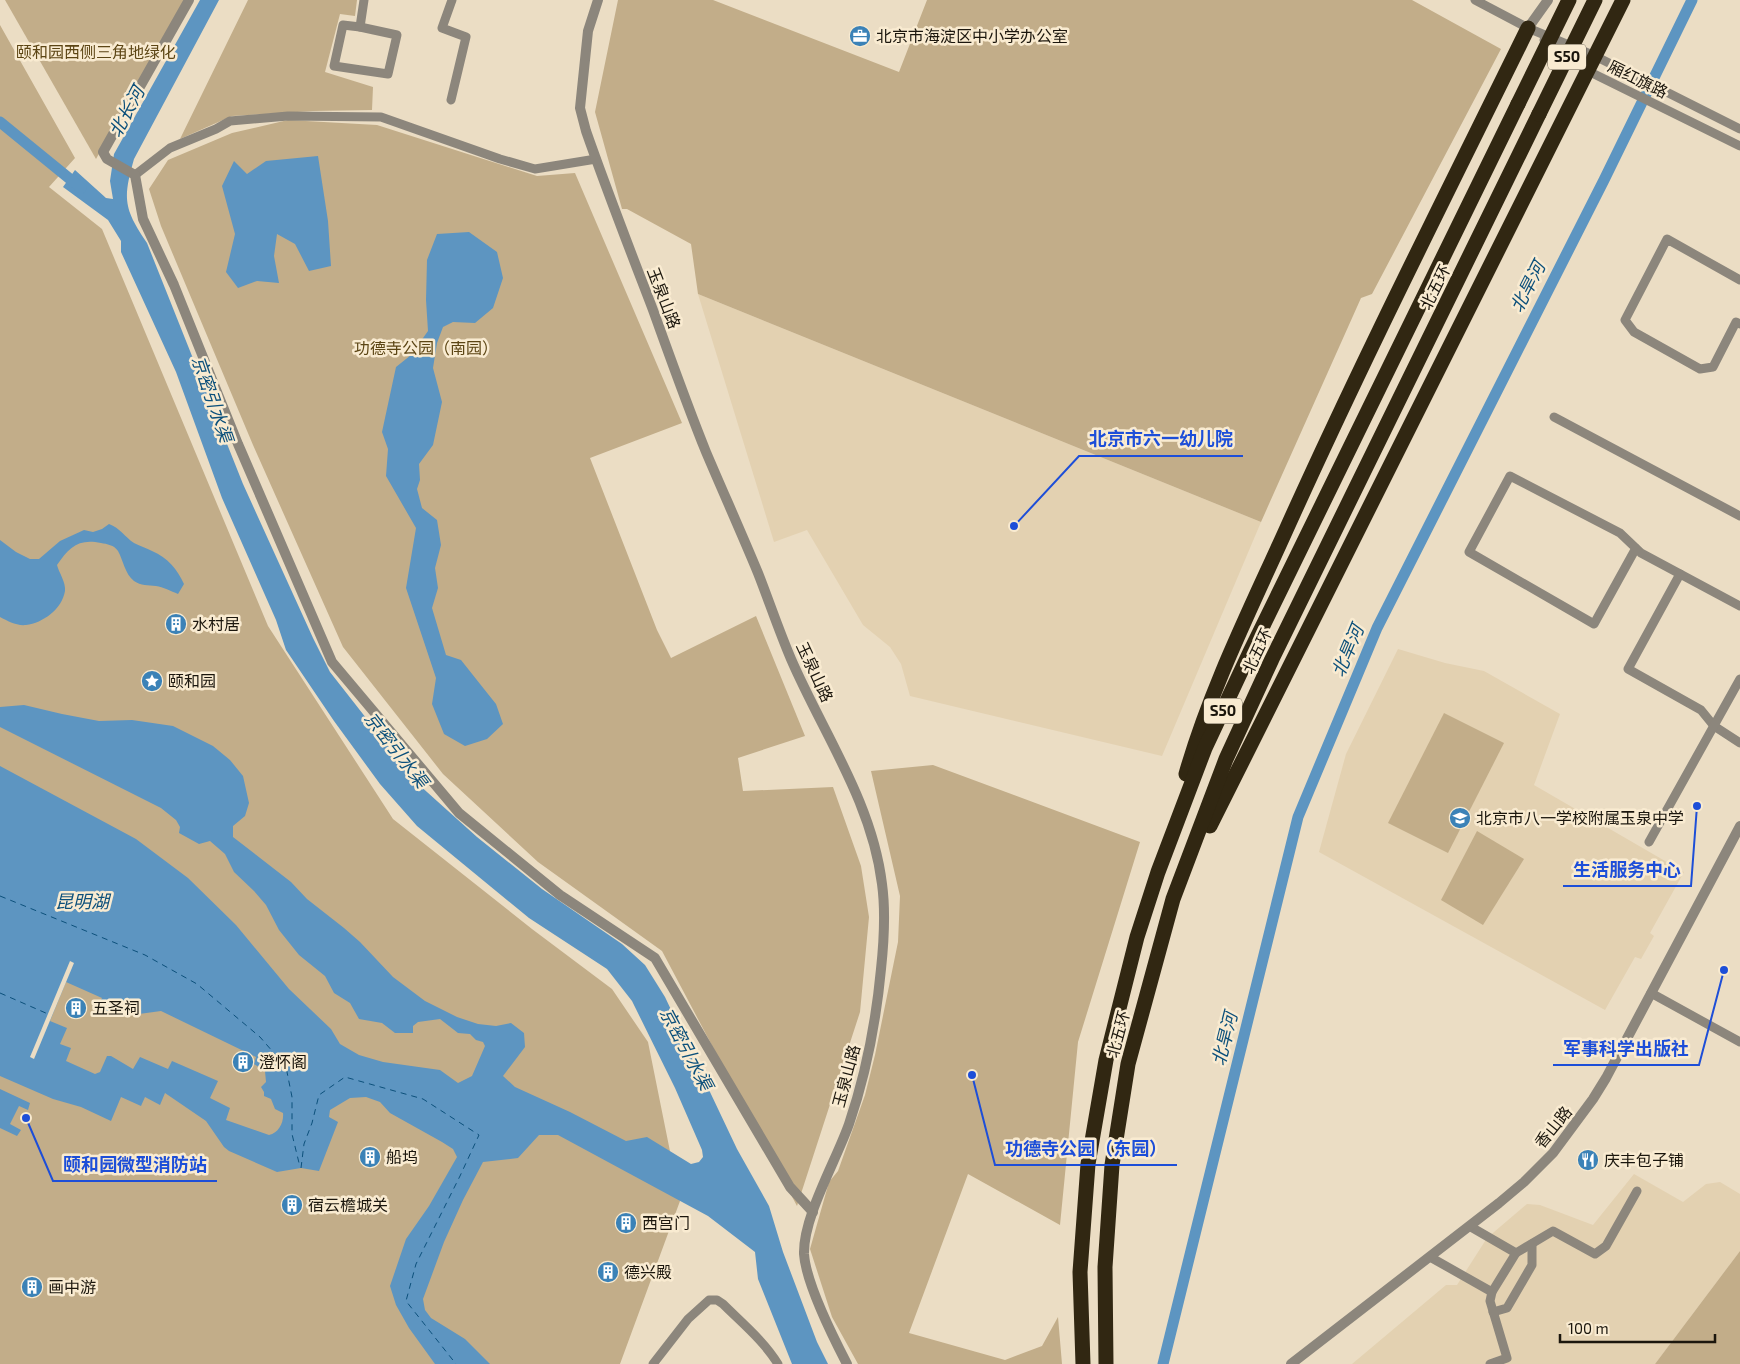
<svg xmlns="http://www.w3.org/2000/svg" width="1740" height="1364" viewBox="0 0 1740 1364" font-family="'Exo 2','Noto Sans SC',sans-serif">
<rect width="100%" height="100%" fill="#ebddc4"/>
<!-- built -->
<g fill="#e3d1b1">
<polygon points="698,294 1261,522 1162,756 910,696 901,664 890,647 863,625 807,530 774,542"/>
<polygon points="1398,649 1445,663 1484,671 1560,714 1534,785 1684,872 1650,933 1654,936 1641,959 1635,957 1605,1010 1319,852 1346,754"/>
<polygon points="1634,1174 1683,1202 1706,1184 1720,1182 1740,1194 1740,1251 1655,1364 1352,1364 1446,1285 1457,1285 1487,1238 1527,1204 1540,1205 1593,1225"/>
</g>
<!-- green -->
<g fill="#c2ad89">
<polygon points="5,0 185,0 96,159"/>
<polygon points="248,0 357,0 355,16 340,14 325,72 373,87 372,110 313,111 232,116 180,139"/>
<polygon points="618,0 713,0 899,72 927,0 1412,0 1501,49 1372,294 1361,298 1261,522 698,294 691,244 627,209 622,209 595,112"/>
<polygon points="0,25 75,158 49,187 102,229 268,626 393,819 532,929 612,989 648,1042 680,1201 620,1364 0,1364"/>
<polygon points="288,120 377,125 537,176 575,173 682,423 590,458 657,630 671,658 756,616 805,736 738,758 743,791 833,787 861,866 869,917 860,1012 797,1206 662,951 538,862 443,774 343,647 253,445 161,226 149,189 168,160 232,133"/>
<polygon points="1444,713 1504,743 1448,853 1388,823"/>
<polygon points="933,765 1140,842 1078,1042 1060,1225 968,1174 909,1333 1005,1360 1042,1346 1058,1317 1062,1364 858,1364 832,1317 810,1249 829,1182 838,1171 865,1095 875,1055 898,942 900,896 871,771"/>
<polygon points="1477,831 1524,859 1483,925 1441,900"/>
<polygon points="1740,1251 1740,1364 1655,1364"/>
</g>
<!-- water -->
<g fill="#5d95c1" fill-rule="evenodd">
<path d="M 200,0 L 219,0 L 134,159 C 123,198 123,208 147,243 L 243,484 L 313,638 L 330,672 L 417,783 L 477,837 L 542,889 L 622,944 L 645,965 L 665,997 L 737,1149 L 769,1206 L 783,1252 L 817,1342 L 828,1364 L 792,1364 L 758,1279 L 755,1252 L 708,1216 L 558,1135 L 539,1135 L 518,1158 L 483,1162 L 463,1200 L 444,1242 L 423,1299 L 425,1310 L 431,1318 L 465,1339 L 490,1364 L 435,1364 L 409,1328 L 396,1305 L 390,1286 L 406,1239 L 429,1206 L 457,1157 L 453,1149 L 442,1142 L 390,1113 L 380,1102 L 366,1097 L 350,1098 L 330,1110 L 329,1117 L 338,1122 L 319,1171 L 301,1168 L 277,1172 L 229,1151 L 224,1147 L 206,1121 L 165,1093 L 160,1105 L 145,1097 L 141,1106 L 121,1097 L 111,1121 L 81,1107 L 53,1099 L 0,1076 L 0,766 L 136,839 L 188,878 L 236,925 L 289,989 L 331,1029 L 340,1044 L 359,1055 L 383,1062 L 440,1070 L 458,1083 L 472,1076 L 485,1046 L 483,1042 L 476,1040 L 470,1034 L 458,1033 L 440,1019 L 418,1022 L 413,1026 L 413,1033 L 395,1033 L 382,1023 L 359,1019 L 350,1003 L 334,993 L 325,976 L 299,955 L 279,930 L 266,905 L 254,891 L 234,872 L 225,854 L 210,841 L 199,844 L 179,833 L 180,827 L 176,820 L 161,808 L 0,727 L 0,707 L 24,705 L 62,714 L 99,721 L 132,720 L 173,726 L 213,746 L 230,760 L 243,776 L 249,803 L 245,816 L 233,826 L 233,837 L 291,882 L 307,899 L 344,928 L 360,942 L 393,977 L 425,1001 L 457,1017 L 478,1024 L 496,1026 L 511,1023 L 524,1033 L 525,1047 L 503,1076 L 515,1087 L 570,1112 L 626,1141 L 647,1137 L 691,1164 L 699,1162 L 703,1157 L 702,1150 L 675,1088 L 632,1001 L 607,969 L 529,918 L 417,826 L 380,784 L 334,721 L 286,650 L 276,620 L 222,498 L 176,372 L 121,252 L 121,241 L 108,220 L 63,187 L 75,170 L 106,198 L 113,199 L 110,181 L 114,154 ZM 66,982 L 102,998 L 97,1008 L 117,1017 L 161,1011 L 256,1057 L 254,1064 L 265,1071 L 266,1082 L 261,1087 L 264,1092 L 264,1096 L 271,1099 L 275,1109 L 283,1113 C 284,1122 279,1133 269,1135 L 226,1120 L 230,1108 L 210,1098 L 218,1081 L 172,1061 L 168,1069 L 140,1057 L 133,1069 L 111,1056 L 107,1056 L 100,1072 L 95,1074 L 66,1061 L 71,1048 L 60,1044 L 67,1028 L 50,1021 Z"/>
<polygon points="318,156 328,221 331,266 309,271 295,244 277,234 274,256 279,283 257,281 238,288 226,272 235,234 222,186 234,161 247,174 266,161"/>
<polygon points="469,232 497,252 503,278 493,308 475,323 453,322 443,327 437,343 433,368 442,402 433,445 419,464 420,480 417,489 422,508 437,520 441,545 435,568 438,588 432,608 446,655 461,660 484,689 496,704 503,724 487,739 465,746 444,734 432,704 436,678 406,588 416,528 386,476 388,449 382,432 396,367 411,355 428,331 426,300 427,260 437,234"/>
<path d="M 109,524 C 120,528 125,537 134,543 C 139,546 147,548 152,551 C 168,558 177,569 184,584 L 178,594 C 171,591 163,587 156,586 C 148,585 141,586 134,581 C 125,574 123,560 118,551 C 114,545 107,544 101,543 C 79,538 69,547 57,565 C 59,573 66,582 65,591 C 62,609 43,623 26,625 C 16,626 8,621 0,617 L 0,540 L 16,552 L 30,559 L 39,559 L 60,541 L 84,530 L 93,532 L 102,529 Z"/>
<polygon points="0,1089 30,1103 28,1110 19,1106 10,1124 21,1130 17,1136 0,1128"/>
</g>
<!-- pier -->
<polygon fill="#ebddc4" points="70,961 74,963 34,1059 30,1057"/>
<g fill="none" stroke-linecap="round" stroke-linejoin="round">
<!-- canal -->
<g stroke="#5d95c1" stroke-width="11">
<polyline points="0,122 81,188"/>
<polyline points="1163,1364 1298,817 1377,628 1604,180 1692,0"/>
</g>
<!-- ferry -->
<g stroke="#0c507b" stroke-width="1" stroke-dasharray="6 5" stroke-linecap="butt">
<polyline points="0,896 145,955 197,984 260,1037 286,1067 292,1097 292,1134 300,1167"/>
<polyline points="0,993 48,1014"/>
<polyline points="301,1168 304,1144 312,1123 319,1095 345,1077 423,1099 479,1135 460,1176 416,1264 406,1301 456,1364"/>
</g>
<!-- minor -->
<g stroke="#8c867c" stroke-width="9">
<polyline points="1475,0 1528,28 1595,56 1740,129"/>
<polygon points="343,25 360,27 397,35 388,74 334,66"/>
<polyline points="360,27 364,0"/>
<polyline points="1544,40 1588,71 1740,146"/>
<polyline points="451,100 466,37 442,28 452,0"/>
<polyline points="135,175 170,148 216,129 230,121 288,116 381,117 500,159 535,169 596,159"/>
<polyline points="1740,280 1667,239 1625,320 1634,332 1700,369 1713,367 1736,322 1740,324"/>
<polyline points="1554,417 1740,516"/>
<polyline points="1636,548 1594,624 1469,552 1510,476 1620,533 1641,553 1740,606"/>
<polyline points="1680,574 1628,669 1701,710 1714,726 1740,743"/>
<polyline points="1649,842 1740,679"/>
<polyline points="1651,993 1740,1042"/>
<polyline points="1516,1253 1553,1231 1595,1254 1606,1246 1637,1191"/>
<polyline points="1430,1257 1492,1292 1516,1253 1471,1227"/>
<polyline points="1493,1312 1507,1308 1532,1265 1532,1244"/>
<path d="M 653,1364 L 688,1319 L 709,1300 L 717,1300 L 723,1304 C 742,1323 764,1341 778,1364"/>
<polyline points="1490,1364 1507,1358 1490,1301 1492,1292"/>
</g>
<!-- tertiary -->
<g stroke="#8c867c" stroke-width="10">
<polyline points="189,0 103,152 107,159 135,175 143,219 174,285 238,444 332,662 459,813 560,895 655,958 790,1187 813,1212"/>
<path d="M 598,0 L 588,31 L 580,108 L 586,131 C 607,191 630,250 653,310 C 670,357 687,405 706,452 C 723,492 741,532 758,573 C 769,601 779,631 791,659 C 823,733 872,802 882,884 C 886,913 884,941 881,969 C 876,1022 866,1074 849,1124 C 836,1161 803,1217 804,1254 C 806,1284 833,1337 847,1364"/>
<polyline points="1528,28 1548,0"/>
<polyline points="1291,1364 1499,1203 1524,1182 1553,1153 1593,1099 1606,1078 1740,826"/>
</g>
<!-- motorway -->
<g stroke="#312712" stroke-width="15">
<path d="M 1186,774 C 1210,690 1250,610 1286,530 C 1362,361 1446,195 1528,28"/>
<polyline points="1210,826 1623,0"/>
<polyline points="1083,1364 1080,1272 1088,1164 1106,1060 1137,937 1158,872 1205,748 1251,650 1518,104"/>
<polyline points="1106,1364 1105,1267 1112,1165 1128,1064 1173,899 1226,759 1272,659 1539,114"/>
</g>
<!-- motorway-bridge -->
<g stroke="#312712" stroke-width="15">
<polyline points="1518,104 1569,0"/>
<polyline points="1539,114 1595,0"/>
</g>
</g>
<!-- icons -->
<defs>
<g id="office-disc" transform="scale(1.125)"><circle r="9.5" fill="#3b82b7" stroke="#f9ebd1"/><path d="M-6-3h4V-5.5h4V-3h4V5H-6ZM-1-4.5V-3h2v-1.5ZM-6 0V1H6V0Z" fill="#fff"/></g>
<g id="building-disc" transform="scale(1.125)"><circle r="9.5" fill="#3b82b7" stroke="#f9ebd1"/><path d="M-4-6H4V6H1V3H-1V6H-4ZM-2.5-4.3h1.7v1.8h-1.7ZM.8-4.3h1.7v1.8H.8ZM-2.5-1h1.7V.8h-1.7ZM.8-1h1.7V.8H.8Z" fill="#fff"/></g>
<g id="sight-disc" transform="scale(1.125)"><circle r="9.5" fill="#3b82b7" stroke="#f9ebd1"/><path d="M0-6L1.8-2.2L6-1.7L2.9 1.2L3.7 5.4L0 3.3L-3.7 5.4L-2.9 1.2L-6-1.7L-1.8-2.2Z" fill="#fff"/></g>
<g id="school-disc" transform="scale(1.125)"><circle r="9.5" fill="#3b82b7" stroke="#f9ebd1"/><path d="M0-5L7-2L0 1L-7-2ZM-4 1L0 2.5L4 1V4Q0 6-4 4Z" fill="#fff"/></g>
<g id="restaurant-disc" transform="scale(1.125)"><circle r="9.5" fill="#3b82b7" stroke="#f9ebd1"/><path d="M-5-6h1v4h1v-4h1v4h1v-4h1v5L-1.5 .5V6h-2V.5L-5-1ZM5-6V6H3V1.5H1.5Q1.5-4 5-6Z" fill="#fff"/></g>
</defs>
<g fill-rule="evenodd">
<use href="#office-disc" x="860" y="36"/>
<use href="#building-disc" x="176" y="624"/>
<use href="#sight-disc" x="152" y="681"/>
<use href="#school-disc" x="1460" y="818"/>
<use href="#building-disc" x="76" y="1008"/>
<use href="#building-disc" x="243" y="1062"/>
<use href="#building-disc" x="370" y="1157"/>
<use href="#restaurant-disc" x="1588" y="1160"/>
<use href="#building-disc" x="292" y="1205"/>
<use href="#building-disc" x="626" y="1223"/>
<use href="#building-disc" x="608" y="1272"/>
<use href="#building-disc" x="32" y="1287"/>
</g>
<g text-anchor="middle" stroke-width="5" stroke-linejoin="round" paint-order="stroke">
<!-- shield labels -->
<g fill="#f9ebd1" stroke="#5e5648" stroke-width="1">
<rect x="1548" y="44.5" width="38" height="25" rx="4"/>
<rect x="1204" y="698.5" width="38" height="25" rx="4"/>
</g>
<g font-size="15" font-weight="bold" fill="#1b160d">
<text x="1567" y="62">S50</text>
<text x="1223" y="716">S50</text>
</g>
<!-- poi labels -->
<g font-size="16" fill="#1b160d" stroke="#f9ebd1" text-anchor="start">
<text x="876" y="42">北京市海淀区中小学办公室</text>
<text x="192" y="630">水村居</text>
<text x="168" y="687">颐和园</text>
<text x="1476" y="824">北京市八一学校附属玉泉中学</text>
<text x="92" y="1014">五圣祠</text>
<text x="259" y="1068">澄怀阁</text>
<text x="386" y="1163">船坞</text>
<text x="1604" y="1166">庆丰包子铺</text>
<text x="308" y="1211">宿云檐城关</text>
<text x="642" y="1229">西宫门</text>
<text x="624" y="1278">德兴殿</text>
<text x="48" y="1293">画中游</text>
</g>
<!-- park labels -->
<g font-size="16" fill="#5c4514" stroke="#f9ebd1">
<text x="96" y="58">颐和园西侧三角地绿化</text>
<text x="426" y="354">功德寺公园（南园）</text>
</g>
<!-- street labels -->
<g font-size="16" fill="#1b160d" stroke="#f9ebd1">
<text transform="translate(1638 79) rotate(26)" y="6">厢红旗路</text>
<text transform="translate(1435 287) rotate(-64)" y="6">北五环</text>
<text transform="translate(664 298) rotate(69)" y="6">玉泉山路</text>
<text transform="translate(1257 651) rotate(-65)" y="6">北五环</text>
<text transform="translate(815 672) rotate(65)" y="6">玉泉山路</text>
<text transform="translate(1118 1034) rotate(-75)" y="6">北五环</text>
<text transform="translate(846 1076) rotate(-75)" y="6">玉泉山路</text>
<text transform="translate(1553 1127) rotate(-51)" y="6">香山路</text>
</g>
<!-- water labels -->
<g font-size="18" font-style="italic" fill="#0c507b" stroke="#f9ebd1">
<text transform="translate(127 112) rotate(-62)" y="6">北长河</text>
<text transform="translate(1528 287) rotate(-63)" y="6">北旱河</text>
<text transform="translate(212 399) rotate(71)" y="6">京密引水渠</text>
<text transform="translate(1348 651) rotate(-67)" y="6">北旱河</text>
<text transform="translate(396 750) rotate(52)" y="6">京密引水渠</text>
<text x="82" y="908">昆明湖</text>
<text transform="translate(1225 1039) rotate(-76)" y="6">北旱河</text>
<text transform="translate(686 1049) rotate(62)" y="6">京密引水渠</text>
</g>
</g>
<!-- callouts -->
<path fill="none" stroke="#1d4ed8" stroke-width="2" d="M1014 526L1079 456H1243M1697 806L1691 886H1563M1724 970L1699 1065H1553M972 1075L995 1165H1177M26 1118L53 1181H217"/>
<g fill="#1d4ed8" stroke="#f9ebd1" stroke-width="2">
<circle cx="1014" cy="526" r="5"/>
<circle cx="1697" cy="806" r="5"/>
<circle cx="1724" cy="970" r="5"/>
<circle cx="972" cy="1075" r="5"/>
<circle cx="26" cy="1118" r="5"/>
</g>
<g font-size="18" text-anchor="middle" font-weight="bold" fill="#1d4ed8" stroke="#f9ebd1" stroke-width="5" stroke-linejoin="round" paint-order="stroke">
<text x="1161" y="445">北京市六一幼儿院</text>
<text x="1627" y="876">生活服务中心</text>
<text x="1626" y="1055">军事科学出版社</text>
<text x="1086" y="1155">功德寺公园（东园）</text>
<text x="135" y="1171">颐和园微型消防站</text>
</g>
<!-- scale -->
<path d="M1560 1334v8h155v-8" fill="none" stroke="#1b160d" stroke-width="2.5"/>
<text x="1568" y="1334" font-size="15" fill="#1b160d" stroke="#f9ebd1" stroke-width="4" paint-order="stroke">100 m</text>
</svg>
